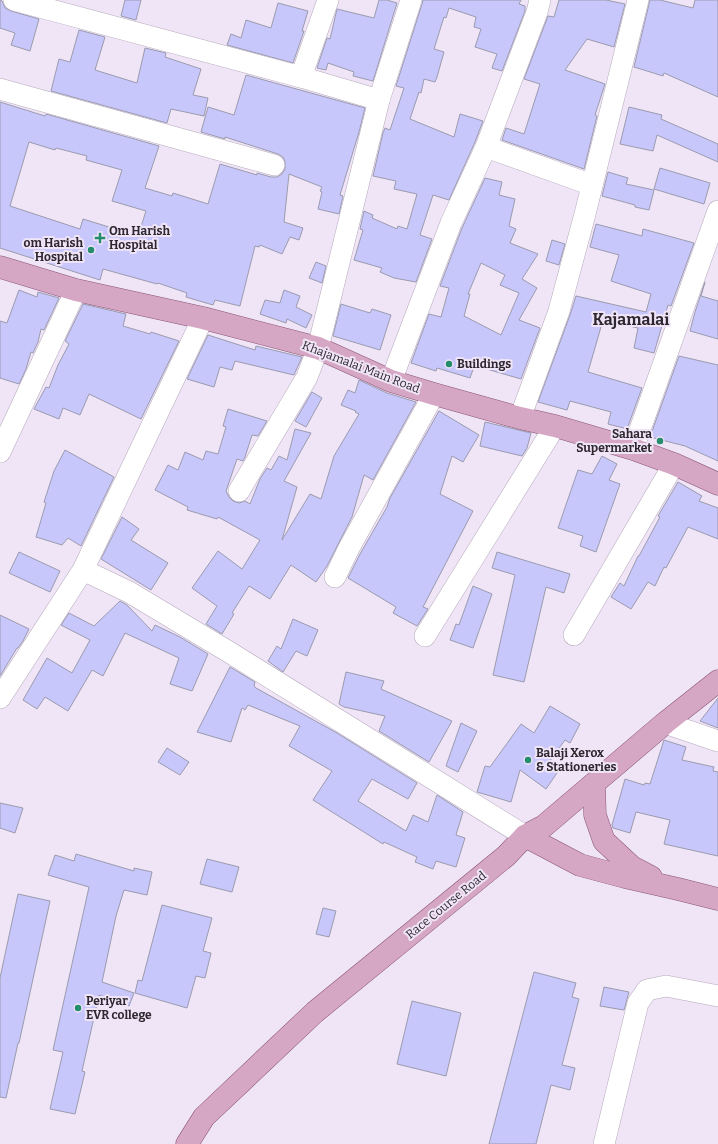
<svg xmlns="http://www.w3.org/2000/svg" width="718" height="1144" viewBox="0 0 718 1144" font-family="Bitter,serif">
<rect width="100%" height="100%" fill="#f0e4f7"/>
<!-- building -->
<g fill="#c7c7fc" stroke="#9b9bae" fill-rule="evenodd">
<polygon points="0,0 2,1 3,3 5,8 11,11 39,19 30,51 11,45 15,33 0,28"/>
<polygon points="125,0 141,0 136,20 121,16"/>
<polygon points="379,0 387,0 397,3 373,81 353,76 354,72 328,63 326,70 317,68 327,38 330,39 337,9 374,18"/>
<polygon points="423,0 521,0 519,4 525,6 525,11 502,71 492,68 497,54 475,47 481,29 474,27 476,17 449,8 446,18 444,17 434,49 444,52 437,77 435,82 424,79 421,93 419,92 410,119 454,137 460,114 483,121 475,142 449,200 433,195 420,235 432,239 416,282 394,278 380,272 382,268 354,260 363,230 360,229 364,211 373,215 372,218 397,229 398,226 407,229 417,194 394,189 396,181 373,176 383,133 385,128 390,130 404,88 396,86 422,4"/>
<polygon points="559,0 606,0 625,4 614,47 587,39 565,70 605,84 595,115 597,116 584,169 502,140 506,128 524,134 540,84 524,79 548,16 554,17"/>
<polygon points="650,0 660,0 693,8 695,0 718,0 718,97 664,73 663,76 634,67"/>
<polygon points="278,3 308,11 302,31 304,31 293,63 227,45 231,34 241,38 246,20 271,28"/>
<polygon points="79,30 105,37 95,70 137,83 145,48 166,53 165,57 201,69 193,95 208,98 204,116 171,109 167,123 51,91 59,59 70,62"/>
<path d="M 246,75 L 365,108 L 359,132 L 340,195 L 343,196 L 339,214 L 318,209 L 322,192 L 320,191 L 322,187 L 289,174 L 284,222 L 303,228 L 299,240 L 290,237 L 282,254 L 260,245 L 259,247 L 255,246 L 240,306 L 215,300 L 213,305 L 186,297 L 187,293 L 158,283 L 157,284 L 103,269 L 100,280 L 0,248 L 0,102 L 45,116 L 46,114 L 159,146 L 145,188 L 172,196 L 173,193 L 208,204 L 220,164 L 257,175 L 257,173 L 271,177 L 277,177 L 282,174 L 285,169 L 285,162 L 283,157 L 278,154 L 225,137 L 225,139 L 201,132 L 208,107 L 234,115 ZM 29,142 L 55,150 L 56,148 L 87,156 L 86,160 L 122,170 L 112,201 L 146,211 L 138,236 L 83,219 L 80,229 L 10,206 Z"/>
<polygon points="629,107 662,115 661,119 718,144 718,162 657,135 653,151 620,144"/>
<polygon points="660,168 710,183 704,204 654,189"/>
<polygon points="608,172 628,178 626,184 654,190 649,210 635,207 635,205 602,196"/>
<path d="M 485,178 L 502,182 L 499,195 L 515,199 L 509,226 L 516,229 L 510,243 L 538,254 L 522,279 L 537,288 L 519,320 L 540,328 L 521,379 L 490,370 L 475,364 L 470,378 L 437,368 L 436,371 L 411,363 L 429,314 L 441,317 L 449,288 L 440,286 L 462,228 ZM 481,263 L 505,275 L 500,285 L 519,293 L 501,335 L 464,316 L 470,294 L 468,294 Z"/>
<polygon points="596,224 642,236 643,229 694,243 671,306 668,305 654,353 634,348 638,328 603,320 588,372 642,388 627,429 608,424 611,412 570,401 567,410 538,402 570,315 576,296 646,312 651,294 611,281 619,255 590,247"/>
<polygon points="552,240 565,244 559,265 546,261"/>
<polygon points="316,262 326,266 322,283 309,278"/>
<polygon points="705,282 701,296 718,301 718,339 690,331 695,312"/>
<polygon points="19,290 37,297 38,292 59,298 44,330 41,329 38,342 33,353 31,352 26,369 19,384 0,378 0,321 7,323"/>
<polygon points="284,290 300,296 296,307 312,315 306,328 287,319 286,323 260,314 265,300 280,303"/>
<polygon points="83,304 126,314 123,326 150,334 151,332 179,341 141,419 89,394 80,415 63,408 59,419 34,409 46,387 49,388 58,365 69,344 65,341"/>
<polygon points="341,304 370,313 372,309 391,315 380,350 333,336"/>
<polygon points="208,335 255,350 256,346 302,357 294,375 235,361 232,370 220,367 214,387 187,379"/>
<polygon points="679,356 718,365 718,461 685,446 650,437"/>
<polygon points="359,380 387,393 416,402 373,480 364,475 352,517 327,566 316,582 291,565 270,599 249,586 232,613 234,614 222,634 206,624 217,606 192,588 218,551 242,569 260,540 218,517 217,519 187,510 188,507 155,490 168,465 178,470 185,452 203,460 206,451 218,454 226,427 223,426 228,409 267,421 258,436 252,435 245,457 243,461 237,459 226,491 229,497 233,501 239,503 245,501 250,504 260,479 267,468 271,470 279,456 287,460 295,429 311,433 284,481 297,487 282,540 310,494 321,499 334,456 359,414 355,412 356,411 341,405 348,390 355,393"/>
<polygon points="312,392 322,398 306,427 295,421"/>
<polygon points="439,411 479,435 463,462 452,456 440,494 473,511 423,607 428,609 417,626 393,613 396,607 348,578 360,554 387,507 390,498"/>
<polygon points="485,422 531,433 527,448 522,456 480,446"/>
<polygon points="65,450 114,477 81,546 68,538 62,545 36,537 46,503 44,502 54,471"/>
<polygon points="602,456 617,464 609,480 620,484 596,552 580,546 583,536 558,528 578,470 592,474"/>
<polygon points="678,482 702,496 699,501 718,508 718,539 688,527 666,568 664,567 655,586 648,582 631,609 611,597 620,583 624,586 638,556 639,556 660,517 658,516"/>
<polygon points="122,517 139,529 131,540 168,563 151,590 101,559"/>
<polygon points="19,552 60,571 50,592 9,573"/>
<polygon points="497,552 570,574 564,593 546,587 524,682 493,675 515,575 492,568"/>
<polygon points="473,586 492,594 473,648 450,640 456,624 459,625"/>
<polygon points="120,601 127,605 152,631 155,625 180,637 208,654 192,691 170,684 179,658 125,633 103,676 92,670 68,711 45,697 37,709 23,700 47,658 72,673 90,640 61,625 69,613 94,626"/>
<polygon points="0,615 29,629 23,641 18,648 17,648 0,676"/>
<polygon points="293,619 318,630 307,656 296,651 283,672 268,661 277,646 281,649"/>
<polygon points="230,667 255,682 254,686 256,688 337,733 417,783 408,799 372,779 358,801 406,831 413,815 428,822 437,795 463,812 456,835 465,838 456,867 436,861 433,869 415,862 417,857 384,842 383,844 313,800 332,771 289,746 300,726 248,705 245,710 242,708 231,742 197,732"/>
<polygon points="346,672 384,681 381,689 452,721 429,762 379,731 385,716 344,707 339,704"/>
<polygon points="718,698 718,728 700,721"/>
<polygon points="550,706 580,724 570,743 565,740 547,765 557,773 546,789 520,770 511,802 477,792 485,766 490,767 521,724 534,733"/>
<polygon points="461,723 477,731 458,772 446,766"/>
<polygon points="664,740 686,747 682,760 714,767 713,771 718,772 718,856 664,844 670,820 636,812 630,833 613,828 612,825 625,779 644,785 645,783 650,784"/>
<polygon points="167,748 189,762 180,775 158,762"/>
<polygon points="0,803 23,808 15,833 0,828"/>
<polygon points="76,854 134,871 134,868 152,872 147,895 124,890 116,916 102,982 134,993 129,1006 99,995 82,1071 85,1072 75,1114 50,1109 63,1052 53,1050 89,887 48,875 55,855 74,861"/>
<polygon points="207,859 239,867 232,892 200,884"/>
<polygon points="18,894 50,901 19,1043 18,1043 6,1098 0,1097 0,978"/>
<polygon points="162,905 212,918 203,951 211,953 205,978 196,976 187,1008 135,993 138,980 142,981"/>
<polygon points="323,908 336,911 329,937 316,934"/>
<polygon points="534,972 576,983 572,997 579,999 562,1065 575,1068 570,1090 551,1085 536,1144 489,1144"/>
<polygon points="604,987 629,992 624,1010 600,1006"/>
<polygon points="412,1001 461,1013 446,1076 397,1064"/>
</g>
<g fill="none" stroke-linecap="round" stroke-linejoin="round">
<!-- minor casing -->
<g stroke="#b5a9bb" stroke-width="22">
<g id="minor">
<polyline points="14,0 301,77 379,100"/>
<polyline points="301,77 328,0"/>
<polyline points="0,89 274,165"/>
<polyline points="486,147 592,185"/>
<polyline points="391,381 451,223 486,147 537,12 540,0"/>
<polyline points="520,418 559,311 585,214 638,0"/>
<polyline points="633,449 718,211"/>
<polyline points="0,452 76,290"/>
<polyline points="239,491 307,377 318,348 379,100 411,0"/>
<polyline points="83,570 129,592 229,652 525,836"/>
<polyline points="335,577 349,548 434,394"/>
<polyline points="574,635 674,464"/>
<polyline points="425,636 555,426"/>
<polyline points="0,698 83,570 203,318"/>
<polyline points="665,723 718,741"/>
<polyline points="604,1144 638,1003 647,990 666,986 718,996"/>
</g>
</g>
<!-- major casing -->
<g stroke="#895576" stroke-width="23">
<g id="major">
<polyline points="0,267 76,290 203,318 318,348 391,381 434,394 520,418 555,426 633,449 674,464 718,484"/>
<polyline points="594,784 595,815 604,841 632,867 651,877"/>
<polyline points="525,836 580,865 625,877 678,889 718,899"/>
<polyline points="187,1144 204,1117 315,1012 506,856 525,836 544,826 665,723 718,681"/>
</g>
</g>
<!-- minor -->
<use href="#minor" stroke="#fff" stroke-width="21"/>
<!-- major -->
<use href="#major" stroke="#d6a7c4" stroke-width="22"/>
</g>
<!-- markers -->
<g fill="#248e6c" stroke="#f0e4f7" stroke-width="1.5">
<path d="M98 232h4v4h4v4h-4v4h-4v-4h-4v-4h4z"/>
<circle cx="91" cy="250" r="4"/>
<circle cx="449" cy="364" r="4"/>
<circle cx="660" cy="441" r="4"/>
<circle cx="528" cy="760" r="4"/>
<circle cx="78" cy="1008" r="4"/>
</g>
<g text-anchor="middle" stroke-width="4" stroke-linejoin="round" paint-order="stroke">
<!-- poi labels -->
<g font-size="12" font-weight="bold" fill="#2d282f" stroke="#f0e4f7" text-anchor="start">
<text x="109" y="235">Om Harish<tspan x="109" dy="14">Hospital</tspan></text>
<text x="83" y="247" text-anchor="end">om Harish<tspan x="83" dy="14">Hospital</tspan></text>
<text x="457" y="368">Buildings</text>
<text x="652" y="438" text-anchor="end">Sahara<tspan x="652" dy="14">Supermarket</tspan></text>
<text x="536" y="757">Balaji Xerox<tspan x="536" dy="14">&amp; Stationeries</tspan></text>
<text x="86" y="1005">Periyar<tspan x="86" dy="14">EVR college</tspan></text>
</g>
<!-- street labels -->
<g font-size="12" fill="#2d282f" stroke="#f0e4f7">
<text transform="translate(361 367) rotate(21)" y="4">Khajamalai Main Road</text>
<text transform="translate(446 905) rotate(-39)" y="4">Race Course Road</text>
</g>
<!-- district labels -->
<g font-size="16" font-weight="bold" fill="#2d282f" stroke="#f0e4f7">
<text x="631" y="325">Kajamalai</text>
</g>
</g>
</svg>
